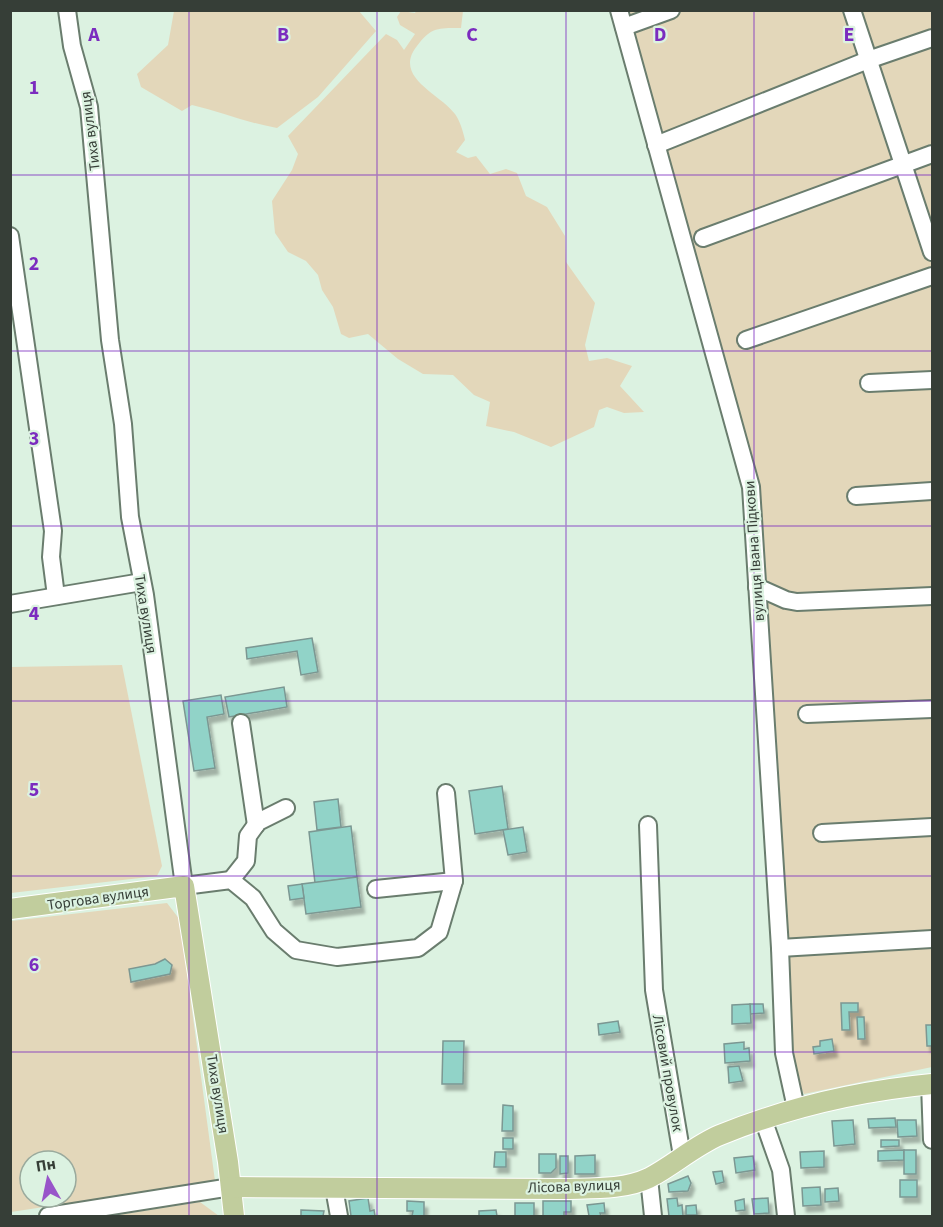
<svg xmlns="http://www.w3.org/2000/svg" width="943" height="1227" viewBox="0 0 943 1227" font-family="'Source Sans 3',sans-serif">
<defs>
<filter id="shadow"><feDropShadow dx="3.5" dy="6" stdDeviation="1.5" flood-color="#0004"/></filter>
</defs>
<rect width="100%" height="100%" fill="#dcf2e1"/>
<!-- green -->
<g fill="#e3d7ba" fill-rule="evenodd">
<path d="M 174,11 L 359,11 L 376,31 L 318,97 L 277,128 C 248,123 221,112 192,105 L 182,111 L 141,87 L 137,74 L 168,45 Z"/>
<path d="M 401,11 L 415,13 L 416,11 L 463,11 L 461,28 C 438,28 431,27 417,46 C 392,77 441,94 455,114 C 460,121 463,131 465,140 L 456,152 L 468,158 L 476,156 L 490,174 L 506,169 L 517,173 L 526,196 L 547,207 L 565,236 L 566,262 L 595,303 L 585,345 L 589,361 L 607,358 L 632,366 L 620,386 L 644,412 L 624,413 L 607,407 L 599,410 L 594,427 L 551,447 L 514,432 L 486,426 L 490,402 L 474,395 L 453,375 L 423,374 L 398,359 L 368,334 L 349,338 L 341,334 L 333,307 L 322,290 L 318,275 L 306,261 L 288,252 L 275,233 L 272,201 L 292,170 L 298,154 L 288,136 L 386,34 L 397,40 L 404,50 L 415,34 L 400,25 L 397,17 Z"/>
<polygon points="624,11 932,11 932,1067 804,1094 791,1067 758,488"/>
<polygon points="122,665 162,866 157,876 11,893 11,667"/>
<path d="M 167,903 L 180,920 L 215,1181 L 11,1212 L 11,921 ZM 30,1161 L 66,1161 L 66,1197 L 30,1197 Z"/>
<polygon points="200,1202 219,1216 111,1216"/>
</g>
<!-- building -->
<g fill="#91d3c8" stroke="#7b9792" stroke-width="1.5" filter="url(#shadow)">
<polygon points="312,638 318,672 301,675 297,651 247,659 246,648"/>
<polygon points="284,687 287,707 229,717 225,697"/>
<polygon points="221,695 224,714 207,717 215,768 194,771 183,701"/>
<polygon points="502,786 508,829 475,834 469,791"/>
<polygon points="338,799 341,827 317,830 314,802"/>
<polygon points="351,826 357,877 315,883 309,832"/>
<polygon points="523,827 527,852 508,855 503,830"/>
<polygon points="357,877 361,907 306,914 302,884"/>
<polygon points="302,884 304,898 290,900 288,886"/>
<polygon points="165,959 172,965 170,974 131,982 129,969 155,964"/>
<polygon points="841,1003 858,1003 858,1012 849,1012 850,1030 842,1030"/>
<polygon points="750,1004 763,1004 764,1013 750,1014"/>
<polygon points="750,1004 751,1023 732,1024 732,1005"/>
<polygon points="857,1017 864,1017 865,1039 858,1039"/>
<polygon points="618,1021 620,1032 599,1035 598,1024"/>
<polygon points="926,1025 932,1025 932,1046 927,1046"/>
<polygon points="832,1039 834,1051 814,1054 813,1047 820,1046 820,1041"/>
<polygon points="443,1041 464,1041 463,1084 442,1084"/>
<polygon points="744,1042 744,1049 749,1048 750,1061 725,1063 724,1044"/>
<polygon points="739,1066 743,1081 729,1083 728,1067"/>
<polygon points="503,1105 513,1106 513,1131 502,1131"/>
<polygon points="895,1118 896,1127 869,1128 868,1119"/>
<polygon points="853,1120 855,1144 834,1146 832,1121"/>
<polygon points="897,1120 916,1120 917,1136 898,1137"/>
<rect x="503" y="1138" width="10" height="11"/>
<polygon points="881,1140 899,1140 899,1146 881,1147"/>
<polygon points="904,1150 904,1160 878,1161 878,1151"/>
<rect x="904" y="1150" width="12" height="24"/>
<polygon points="824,1151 824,1167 801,1168 800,1152"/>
<polygon points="495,1152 506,1152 506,1167 494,1167"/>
<polygon points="539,1154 556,1154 556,1168 551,1173 539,1173"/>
<polygon points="595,1155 595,1174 575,1174 575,1156"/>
<polygon points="560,1156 568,1156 568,1173 560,1174"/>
<polygon points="753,1156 755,1170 736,1173 734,1158"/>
<polygon points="722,1171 724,1182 716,1184 713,1172"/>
<polygon points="688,1176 691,1183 688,1191 669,1192 668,1184"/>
<rect x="900" y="1180" width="17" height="17"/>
<polygon points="820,1187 821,1205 803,1206 802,1188"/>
<polygon points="838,1188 839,1201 825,1202 825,1189"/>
<polygon points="368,1198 370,1211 374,1210 375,1216 351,1216 349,1201"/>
<polygon points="677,1198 678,1206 682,1205 683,1216 669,1216 667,1199"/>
<polygon points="768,1198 769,1213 754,1214 752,1199"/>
<polygon points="744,1199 745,1210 736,1211 735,1201"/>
<polygon points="407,1201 424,1202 424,1216 412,1216 413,1211 407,1211"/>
<polygon points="543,1201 571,1201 571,1212 564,1212 564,1216 543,1216"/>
<rect x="515" y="1203" width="19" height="13"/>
<polygon points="604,1203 605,1213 600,1213 601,1216 589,1216 587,1205"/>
<polygon points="696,1205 697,1215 686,1215 686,1206"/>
<polygon points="301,1210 324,1211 323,1216 301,1216"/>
<polygon points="496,1210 497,1216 479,1216 479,1211"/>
</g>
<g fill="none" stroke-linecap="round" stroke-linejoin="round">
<!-- minor casing -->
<g stroke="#6a7d6e" stroke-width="20">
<g id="minor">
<polyline points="67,10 72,46 89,107 110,340 123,424 130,517 145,595 184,886 231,880 253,898 274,931 296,950 337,957 418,948 439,932 454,881 446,793"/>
<polyline points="619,10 751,487 780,948 784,1053 796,1108"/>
<polyline points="852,10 932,252"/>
<polyline points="624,27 671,10"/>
<polyline points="656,145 868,60 932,38"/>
<polyline points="10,236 53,531 51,557 56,596"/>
<polyline points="703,238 932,154"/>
<polyline points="746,340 932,276"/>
<polyline points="869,383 932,380"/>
<polyline points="856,496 932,491"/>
<polyline points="757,587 786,600 797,602 932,596"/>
<polyline points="10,604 142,582"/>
<polyline points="807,714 932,709"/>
<polyline points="241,723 256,825"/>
<polyline points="648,825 654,990 682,1156"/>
<polyline points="822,833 932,827"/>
<polyline points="231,880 246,861 248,836 258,822 286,808"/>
<polyline points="376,889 454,881"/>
<polyline points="780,948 932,939"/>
<polyline points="930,1084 932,1140"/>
<polyline points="763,1119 781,1170 786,1216"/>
<polyline points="649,1178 653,1216"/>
<polyline points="334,1188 339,1216"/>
<polyline points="48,1216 231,1187"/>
</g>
</g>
<!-- major casing -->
<g stroke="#fff" stroke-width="22">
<g id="major">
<polyline points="10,909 184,886 228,1162 234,1216"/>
<path d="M 231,1187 L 563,1189 C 591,1188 624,1190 649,1178 C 674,1165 694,1146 720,1135 C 789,1107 858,1091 932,1084"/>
</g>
</g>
<!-- minor -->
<use href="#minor" stroke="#fff" stroke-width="16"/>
<!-- major -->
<use href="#major" stroke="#c1cd9d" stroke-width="20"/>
</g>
<!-- grid -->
<path fill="none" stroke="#7b2cbf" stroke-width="1.5" stroke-opacity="0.55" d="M 189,10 L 189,1216M 377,10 L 377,1216M 566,10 L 566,1216M 754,10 L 754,1216M 10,175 L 932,175M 10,351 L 932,351M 10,526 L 932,526M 10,701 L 932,701M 10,876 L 932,876M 10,1052 L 932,1052"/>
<g text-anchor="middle" stroke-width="4.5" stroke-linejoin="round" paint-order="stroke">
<!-- street labels -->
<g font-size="15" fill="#363e37" stroke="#dcf2e1">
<text transform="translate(90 131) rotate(-97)" y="5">Тиха вулиця</text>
<text transform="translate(754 551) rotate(-94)" y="5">вулиця Івана Підкови</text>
<text transform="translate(146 614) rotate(81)" y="5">Тиха вулиця</text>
<text transform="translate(98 898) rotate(-8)" y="5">Торгова вулиця</text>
<text transform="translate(668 1073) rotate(80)" y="5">Лісовий провулок</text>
<text transform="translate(218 1094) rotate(81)" y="5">Тиха вулиця</text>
<text transform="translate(574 1186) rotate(-2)" y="5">Лісова вулиця</text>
</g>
</g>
<g font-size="20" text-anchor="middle" font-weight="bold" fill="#7b2cbf" stroke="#dcf2e1" stroke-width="4.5" stroke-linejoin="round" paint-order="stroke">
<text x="94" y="41">A</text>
<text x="283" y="41">B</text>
<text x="472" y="41">C</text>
<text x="660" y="41">D</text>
<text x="849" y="41">E</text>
<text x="34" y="94">1</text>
<text x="34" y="270">2</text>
<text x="34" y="445">3</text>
<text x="34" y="620">4</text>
<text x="34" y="796">5</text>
<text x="34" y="971">6</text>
</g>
<!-- border -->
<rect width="943" height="1227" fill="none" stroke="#363e37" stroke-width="24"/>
<!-- north arrow -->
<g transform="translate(48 1179) rotate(351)"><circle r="28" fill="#dcf2e1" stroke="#9aaa9d" stroke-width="1.5"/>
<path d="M0-4.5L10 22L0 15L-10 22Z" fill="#9854c9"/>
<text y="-9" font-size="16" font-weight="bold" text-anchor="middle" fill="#363e37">Пн</text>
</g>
</svg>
